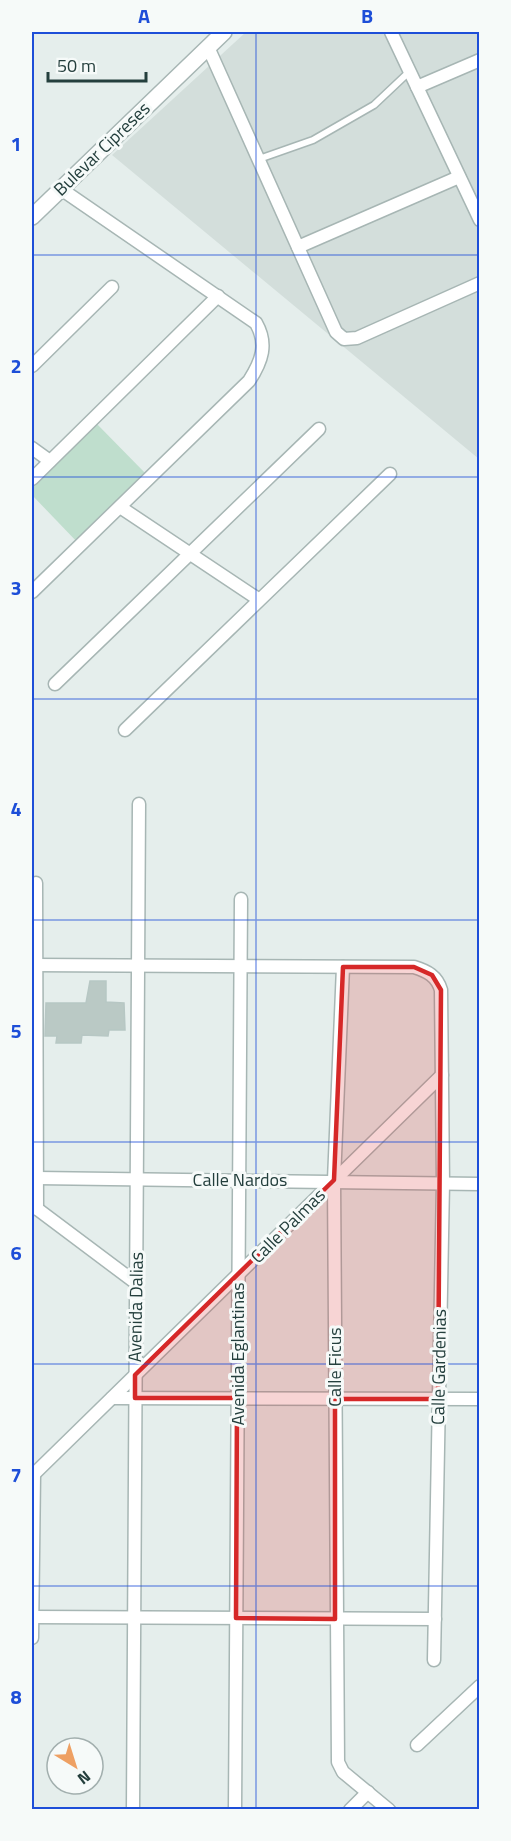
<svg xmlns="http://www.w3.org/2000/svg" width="511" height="1841" viewBox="0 0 511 1841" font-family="'Titillium Web',sans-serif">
<rect width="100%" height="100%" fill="#e5eeec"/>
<!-- built -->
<polygon fill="#d3dedb" points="246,32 479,32 479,459 112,155"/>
<!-- green -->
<polygon fill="#bfdecd" points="94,421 148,476 80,545 32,495 32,483"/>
<!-- building -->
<polygon fill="#bac9c5" stroke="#b7c7c4" stroke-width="1.5" points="90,981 106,981 106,1002 124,1003 125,1030 109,1030 108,1036 82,1035 81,1043 56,1043 57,1036 45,1036 46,1003 86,1003"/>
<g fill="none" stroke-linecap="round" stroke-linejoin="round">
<!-- service casing -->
<g stroke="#a7b6b4" stroke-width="9">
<polyline id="service" points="259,159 313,140 374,105 409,72"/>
</g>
<!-- minor casing -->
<g stroke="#a7b6b4" stroke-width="15">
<g id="minor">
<polyline points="391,32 480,220"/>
<polyline points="208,47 336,332 344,339 357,338 480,283"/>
<polyline points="417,87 480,60"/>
<polyline points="298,247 459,177"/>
<polyline points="32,366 112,287"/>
<polyline points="32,448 50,461"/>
<polyline points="32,479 218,296"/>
<polyline points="120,507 258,599"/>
<path d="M 32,592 L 249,381 C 262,361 268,344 256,323 L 61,189"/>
<polyline points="55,684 319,429"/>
<polyline points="125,730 390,474"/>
<polyline points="36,883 37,1209"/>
<path d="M 32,965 L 414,967 C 427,971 437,976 441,990 L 443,1183 L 434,1660"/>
<polyline points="343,967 334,1180 338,1762 343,1772 389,1810"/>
<polyline points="37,1178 480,1184"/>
<polyline points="32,1205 136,1283"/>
<polyline points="112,1398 480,1399"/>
<polyline points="32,1476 442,1075"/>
<polyline points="32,1617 435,1619"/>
<polyline points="32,1638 34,1474"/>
<polyline points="417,1745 480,1686"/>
<polyline points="133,1810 139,804"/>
<polyline points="235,1810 241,899"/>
<polyline points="350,1810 368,1792"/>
</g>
</g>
<!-- tertiary casing -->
<g stroke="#a7b6b4" stroke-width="18">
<polyline id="tertiary" points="32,217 224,32"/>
</g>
<!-- service -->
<use href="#service" stroke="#fff" stroke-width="6"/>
<!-- minor -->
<use href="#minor" stroke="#fff" stroke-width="12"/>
<!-- tertiary -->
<use href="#tertiary" stroke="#fff" stroke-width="15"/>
</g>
<!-- marked area -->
<path fill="#d62828" fill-opacity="0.2" stroke="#d62828" stroke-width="4.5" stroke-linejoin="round" d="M 343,967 L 414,967 L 432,975 L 441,990 L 438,1399 L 335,1399 L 335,1619 L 236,1618 L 237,1398 L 135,1398 L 135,1375 L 334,1180 Z"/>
<!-- grid -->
<path fill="none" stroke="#1d4ed8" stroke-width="1.5" stroke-opacity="0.55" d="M 256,32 L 256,1810M 32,255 L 480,255M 32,477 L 480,477M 32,699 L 480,699M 32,920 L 480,920M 32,1142 L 480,1142M 32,1364 L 480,1364M 32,1586 L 480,1586"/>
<g text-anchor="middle" stroke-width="6" stroke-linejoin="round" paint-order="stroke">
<!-- street labels -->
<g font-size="18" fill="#243f3d" stroke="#f6faf9">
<text transform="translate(102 149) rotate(-44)" y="6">Bulevar Cipreses</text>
<text x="240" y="1186">Calle Nardos</text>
<text transform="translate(288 1226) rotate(-45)" y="6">Calle Palmas</text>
<text transform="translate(136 1307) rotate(-89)" y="6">Avenida Dalias</text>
<text transform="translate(238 1354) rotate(-90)" y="6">Avenida Eglantinas</text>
<text transform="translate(335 1367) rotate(-90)" y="6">Calle Ficus</text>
<text transform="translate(439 1367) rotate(-89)" y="6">Calle Gardenias</text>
</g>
</g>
<!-- border -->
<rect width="511" height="1841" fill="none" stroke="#f6faf9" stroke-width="66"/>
<!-- north arrow -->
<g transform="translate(75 1766) rotate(142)"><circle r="28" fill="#f6faf9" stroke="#a2afae" stroke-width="1.5"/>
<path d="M0-4.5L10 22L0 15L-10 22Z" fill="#eea063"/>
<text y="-9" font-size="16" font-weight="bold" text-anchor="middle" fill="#243f3d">N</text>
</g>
<!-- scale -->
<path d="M48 72v9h98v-9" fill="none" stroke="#243f3d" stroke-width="3"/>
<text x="57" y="72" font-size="18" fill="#243f3d" stroke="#f6faf9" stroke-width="4.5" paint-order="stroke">50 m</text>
<rect x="33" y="33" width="445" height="1775" fill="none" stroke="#1d4ed8" stroke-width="2"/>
<g font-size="20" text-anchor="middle" font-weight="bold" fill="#1d4ed8">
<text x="144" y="23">A</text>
<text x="367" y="23">B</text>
<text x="16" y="151">1</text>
<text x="16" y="373">2</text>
<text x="16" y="595">3</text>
<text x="16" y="816">4</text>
<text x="16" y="1038">5</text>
<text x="16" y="1260">6</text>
<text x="16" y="1482">7</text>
<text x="16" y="1704">8</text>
</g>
</svg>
